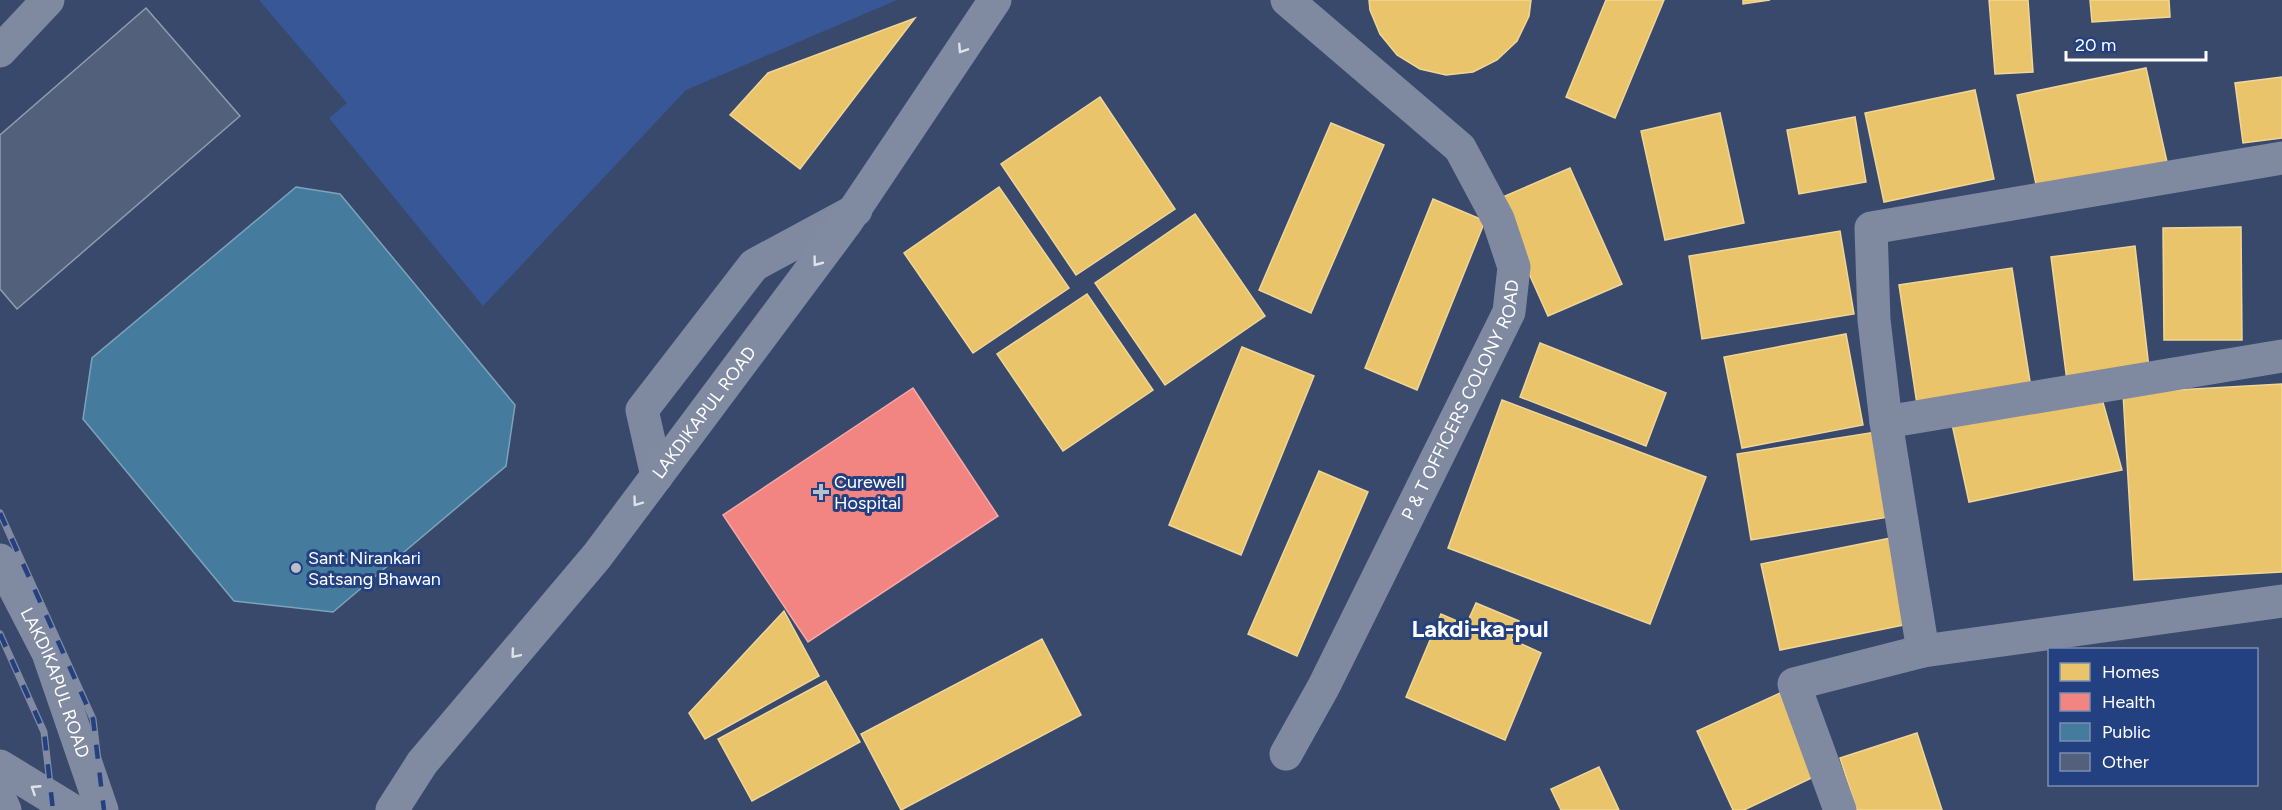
<svg xmlns="http://www.w3.org/2000/svg" width="2282" height="810" viewBox="0 0 2282 810" font-family="Figtree,sans-serif">
<rect width="100%" height="100%" fill="#39496b"/>
<!-- green -->
<polygon fill="#375797" points="259,0 897,0 686,90 483,306 329,118 347,103"/>
<!-- homes -->
<g fill="#e9c46a" stroke="#f0d697" stroke-width="1.5">
<polygon points="1369,0 1531,0 1529,16 1517,41 1497,60 1473,72 1446,75 1420,69 1397,55 1380,34 1370,10"/>
<polygon points="1606,0 1664,0 1615,118 1566,97"/>
<polygon points="1743,0 1770,0 1743,4"/>
<polygon points="1989,0 2028,0 2033,72 1995,74"/>
<polygon points="2090,0 2169,0 2170,17 2092,22"/>
<polygon points="915,18 800,169 730,115 768,73"/>
<polygon points="2146,68 2167,162 2037,189 2017,95"/>
<polygon points="2282,77 2282,138 2243,143 2235,83"/>
<polygon points="1975,90 1994,179 1884,202 1865,113"/>
<polygon points="1100,97 1175,209 1076,275 1001,164"/>
<polygon points="1720,113 1744,223 1665,240 1641,131"/>
<polygon points="1855,117 1866,182 1799,194 1787,130"/>
<polygon points="1331,123 1384,145 1311,313 1259,290"/>
<polygon points="1570,168 1622,284 1548,316 1496,200"/>
<polygon points="999,187 1069,288 973,353 904,253"/>
<polygon points="1433,199 1485,221 1417,390 1365,368"/>
<polygon points="1195,214 1265,316 1165,385 1095,283"/>
<polygon points="2241,227 2242,340 2164,340 2163,228"/>
<polygon points="1840,231 1854,314 1702,339 1689,256"/>
<polygon points="2135,246 2149,368 2067,381 2051,257"/>
<polygon points="2012,268 2032,394 1918,411 1899,285"/>
<polygon points="1087,294 1153,390 1063,451 997,354"/>
<polygon points="1846,334 1863,425 1742,448 1724,357"/>
<polygon points="1540,343 1666,393 1646,446 1520,397"/>
<polygon points="1242,347 1314,376 1241,555 1169,525"/>
<polygon points="2282,384 2282,572 2134,580 2123,393"/>
<polygon points="2102,399 2122,470 1969,502 1950,415"/>
<polygon points="1502,400 1706,477 1650,624 1448,548"/>
<polygon points="1882,431 1895,516 1751,540 1737,454"/>
<polygon points="1319,471 1368,492 1297,656 1248,634"/>
<polygon points="1891,538 1909,624 1780,650 1761,564"/>
<polygon points="1476,603 1519,621 1511,639 1541,653 1505,740 1406,697 1441,614 1466,625"/>
<polygon points="784,611 819,676 705,739 689,713"/>
<polygon points="1042,639 1081,715 901,810 861,734"/>
<polygon points="826,681 860,742 752,801 718,739"/>
<polygon points="1780,693 1818,775 1744,810 1733,810 1697,731"/>
<polygon points="1917,733 1942,810 1857,810 1840,758"/>
<polygon points="1599,767 1619,810 1561,810 1551,789"/>
</g>
<!-- health -->
<polygon fill="#f28482" stroke="#f6a9a8" stroke-width="1.5" points="913,388 998,516 808,642 723,515"/>
<!-- public -->
<polygon fill="#457b9d" stroke="#7da3ba" stroke-width="1.5" points="296,187 340,194 515,405 506,466 333,612 234,601 83,419 92,358"/>
<!-- building -->
<polygon fill="#52607b" stroke="#929cb0" stroke-width="1.5" points="146,8 240,116 17,309 0,289 0,135"/>
<g fill="none" stroke-linecap="round" stroke-linejoin="round">
<!-- minor -->
<g stroke="#7f8aa1" stroke-width="33">
<polyline points="0,51 48,0"/>
<polyline points="1886,422 2282,356"/>
<polyline points="657,476 642,410 754,265 856,210"/>
<polyline points="1923,651 1886,422 1874,320 1871,228 2282,158"/>
<path id="s1" d="M 1286,754 L 1324,686 L 1509,312 L 1514,267 L 1498,219 L 1460,148 L 1287,0"/>
<polyline points="1840,810 1794,684 1923,651 2282,601"/>
</g>
<!-- highway -->
<g stroke="#808aa1" stroke-width="33">
<path id="s2" d="M 0,560 L 48,653 L 102,810"/>
<polyline points="0,766 72,810"/>
<polyline points="0,799 5,810"/>
<path id="s3" d="M 392,810 L 422,763 L 597,556 L 845,224 L 995,0"/>
</g>
<!-- rail casing -->
<g stroke="#808aa1" stroke-width="7">
<g id="rail">
<polyline points="0,513 93,719 104,810"/>
<polyline points="0,634 44,732 53,810"/>
</g>
</g>
<!-- rail -->
<use href="#rail" stroke="#234181" stroke-width="4.5" stroke-dasharray="14" stroke-linecap="butt"/>
</g>
<!-- one-way arrows -->
<defs><path id="oneway-chevron" d="M-2-3.5L2.5 0L-2 3.5" fill="none" stroke-width="1.6" stroke-linecap="round" stroke-linejoin="round" transform="scale(1.5)"/></defs>
<g stroke="#dfe2e8">
<use href="#oneway-chevron" transform="translate(962 49) rotate(123)"/>
<use href="#oneway-chevron" transform="translate(817 262) rotate(127)"/>
<use href="#oneway-chevron" transform="translate(637 502) rotate(126)"/>
<use href="#oneway-chevron" transform="translate(515 654) rotate(130)"/>
<use href="#oneway-chevron" transform="translate(35 789) rotate(-147)"/>
</g>
<!-- markers -->
<g fill="#babfcb" stroke="#234181" stroke-width="2">
<path d="M818 483h6v6h6v6h-6v6h-6v-6h-6v-6h6z"/>
<circle cx="296" cy="568" r="6"/>
</g>
<g text-anchor="middle" stroke-width="6" stroke-linejoin="round" paint-order="stroke">
<!-- street labels -->
<g font-size="18" fill="#fff" stroke="#234181">
<text dy="6" stroke="none"><textPath href="#s1" startOffset="396">P &amp; T OFFICERS COLONY ROAD</textPath></text>
<text dy="6" stroke="none"><textPath href="#s3" startOffset="506">LAKDIKAPUL ROAD</textPath></text>
<text dy="6" stroke="none"><textPath href="#s2" startOffset="135">LAKDIKAPUL ROAD</textPath></text>
</g>
<!-- poi labels -->
<g font-size="18" fill="#fff" stroke="#234181" text-anchor="start">
<text x="834" y="488">Curewell<tspan x="834" dy="21">Hospital</tspan></text>
<text x="308" y="564">Sant Nirankari<tspan x="308" dy="21">Satsang Bhawan</tspan></text>
</g>
<!-- district labels -->
<g font-size="24" font-weight="bold" fill="#fff" stroke="#234181">
<text x="1480" y="637">Lakdi-ka-pul</text>
</g>
</g>
<!-- legend -->
<rect x="2048" y="648" width="210" height="138" fill="#234181" stroke="#7b8db3" stroke-width="1.5"/>
<rect x="2060" y="663" width="30" height="18" fill="#e9c46a" stroke="#7b8db3" stroke-width="1.5"/>
<text x="2102" y="678" font-size="18" fill="#ffffff">Homes</text>
<rect x="2060" y="693" width="30" height="18" fill="#f28482" stroke="#7b8db3" stroke-width="1.5"/>
<text x="2102" y="708" font-size="18" fill="#ffffff">Health</text>
<rect x="2060" y="723" width="30" height="18" fill="#457b9d" stroke="#7b8db3" stroke-width="1.5"/>
<text x="2102" y="738" font-size="18" fill="#ffffff">Public</text>
<rect x="2060" y="753" width="30" height="18" fill="#52607b" stroke="#7b8db3" stroke-width="1.5"/>
<text x="2102" y="768" font-size="18" fill="#ffffff">Other</text>
<!-- scale -->
<path d="M2066 51v9h140v-9" fill="none" stroke="#ffffff" stroke-width="3"/>
<text x="2075" y="51" font-size="18" fill="#ffffff" stroke="#234181" stroke-width="4.5" paint-order="stroke">20 m</text>
</svg>
